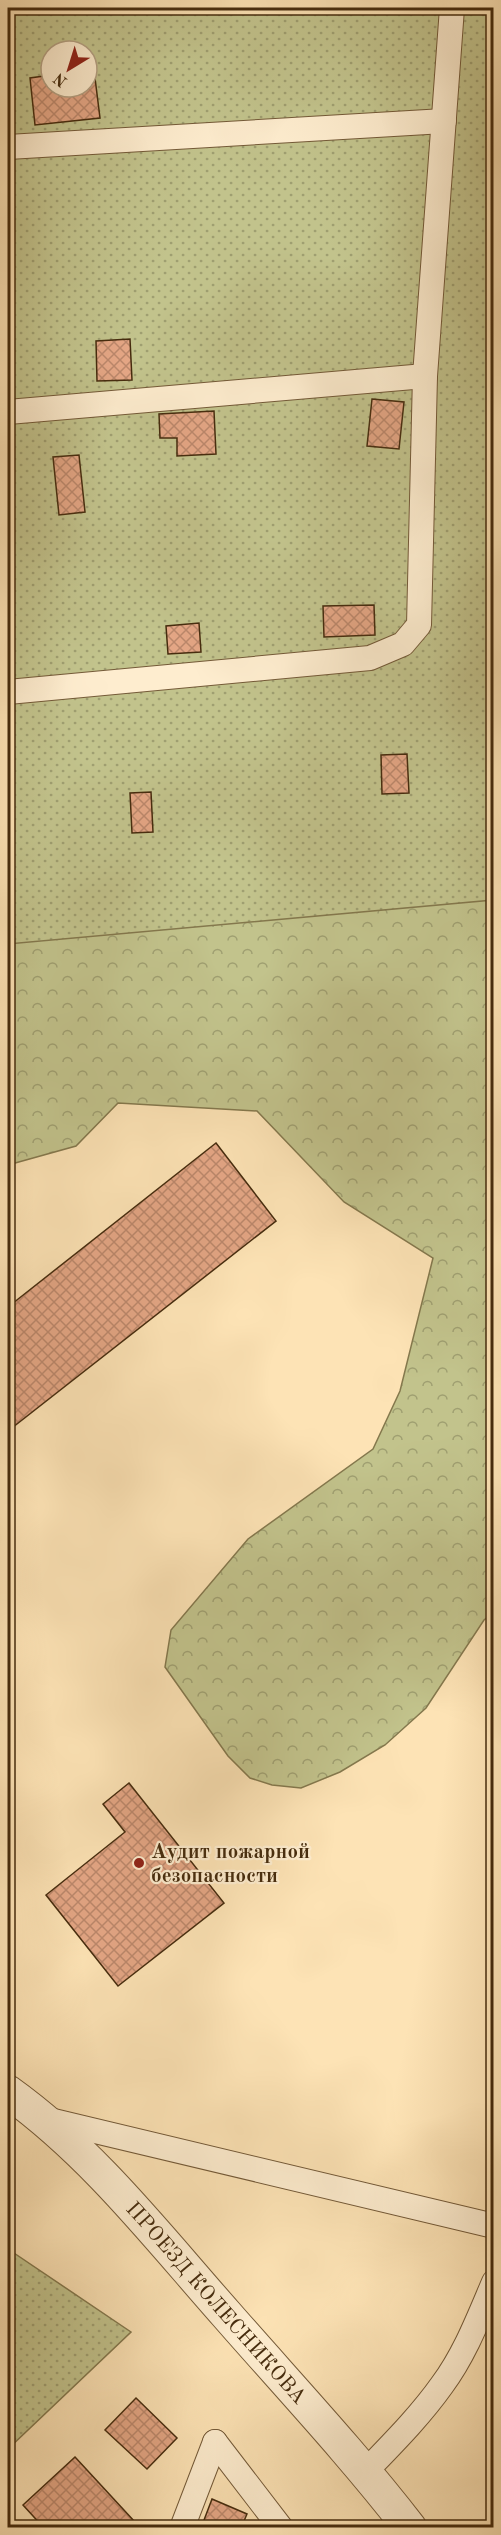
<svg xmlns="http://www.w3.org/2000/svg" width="501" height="2535" viewBox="0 0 501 2535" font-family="'Old Standard TT',serif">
<defs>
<pattern id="forest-crowns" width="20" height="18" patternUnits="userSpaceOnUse" patternTransform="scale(1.5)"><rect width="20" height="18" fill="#c2c38c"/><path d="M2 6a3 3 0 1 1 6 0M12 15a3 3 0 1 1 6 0" fill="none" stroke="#9f9f71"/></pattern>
<pattern id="garden-dots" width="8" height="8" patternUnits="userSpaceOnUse" patternTransform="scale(1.5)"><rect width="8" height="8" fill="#c2c38c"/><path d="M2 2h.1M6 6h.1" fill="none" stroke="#9f9f71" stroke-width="1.8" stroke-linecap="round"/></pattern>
<pattern id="building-cross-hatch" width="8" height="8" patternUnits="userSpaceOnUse" patternTransform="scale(1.5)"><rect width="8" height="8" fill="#e4a685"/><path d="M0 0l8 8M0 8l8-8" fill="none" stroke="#bb876b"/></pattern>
</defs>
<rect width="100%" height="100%" fill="#fde3b5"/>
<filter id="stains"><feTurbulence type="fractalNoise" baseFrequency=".00333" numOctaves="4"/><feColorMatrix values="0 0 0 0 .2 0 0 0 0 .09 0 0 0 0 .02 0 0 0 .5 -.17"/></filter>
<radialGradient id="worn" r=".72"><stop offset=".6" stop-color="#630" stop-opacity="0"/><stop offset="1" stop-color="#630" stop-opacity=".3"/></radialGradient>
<!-- forest -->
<polygon fill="url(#forest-crowns)" stroke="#84784d" stroke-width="1.5" points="493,8 493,1613 484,1620 426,1708 385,1745 340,1772 301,1788 272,1785 250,1778 228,1756 165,1667 171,1630 248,1539 373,1449 400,1391 433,1258 344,1202 257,1111 118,1103 76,1146 8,1165 8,900"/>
<!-- garden -->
<g fill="url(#garden-dots)" stroke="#84784d" stroke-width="1.5" fill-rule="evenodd">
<path d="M 8,8 L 493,8 L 493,900 L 8,944 ZM 51,51 L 87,51 L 87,87 L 51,87 Z"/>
<polygon points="8,2249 131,2332 8,2449"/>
</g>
<!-- building -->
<g fill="url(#building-cross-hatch)" stroke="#462c0e" stroke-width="1.5">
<rect x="8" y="65" width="1" height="45"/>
<polygon points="94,70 100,118 35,125 30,78 51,75 51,87 87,87 87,71"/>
<polygon points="130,339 132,380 97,381 96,341"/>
<polygon points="372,399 404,402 399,449 367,446"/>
<polygon points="214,411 216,454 177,456 177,438 160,438 159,414"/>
<polygon points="79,455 85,512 59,515 53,457"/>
<polygon points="374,605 375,635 324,637 323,606"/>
<polygon points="199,623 201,652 168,654 166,626"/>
<polygon points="11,646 14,672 8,673 8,647"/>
<polygon points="407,754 409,793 382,794 381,755"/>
<polygon points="151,792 153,832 132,833 130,793"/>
<polygon points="216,1143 276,1221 8,1431 8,1307"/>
<polygon points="129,1783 224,1903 118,1986 46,1895 125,1832 103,1804"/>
<polygon points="136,2398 177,2438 147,2469 105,2430"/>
<polygon points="75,2457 135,2522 134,2528 44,2528 23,2505"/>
<polygon points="212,2499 247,2514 241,2528 201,2528"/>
</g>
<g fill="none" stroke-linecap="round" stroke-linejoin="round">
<!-- lane casing -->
<g stroke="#745a38" stroke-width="26">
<g id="lane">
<polyline points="8,147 444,121"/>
<polyline points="8,412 425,376"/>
<polyline points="8,692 370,658 403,644 419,625 425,376 452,8"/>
<polyline points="45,2119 494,2226"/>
<polyline points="215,2442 281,2528"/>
<path d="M 366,2471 C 393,2443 420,2416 442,2385 C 465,2354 479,2317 494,2282"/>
<polyline points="182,2528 215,2442"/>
</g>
</g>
<!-- street casing -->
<g stroke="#745a38" stroke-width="35">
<g id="street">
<path id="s1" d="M 8,2092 C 93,2153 157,2236 226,2314 C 288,2385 352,2453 410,2528"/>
</g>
</g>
<!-- lane -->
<use href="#lane" stroke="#feedcf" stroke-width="24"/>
<!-- street -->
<use href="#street" stroke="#feedcf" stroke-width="33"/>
</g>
<!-- markers -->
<circle fill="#8f2418" stroke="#feedcf" stroke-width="2" cx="139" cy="1863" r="6"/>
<g text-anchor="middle" stroke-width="4.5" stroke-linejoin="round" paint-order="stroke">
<!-- poi labels -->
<g font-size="21" font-weight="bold" fill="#462c0e" stroke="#feedcf" text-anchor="start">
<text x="151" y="1858">Аудит пожарной<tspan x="151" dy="24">безопасности</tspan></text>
</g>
<!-- street labels -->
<g font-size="21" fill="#462c0e" stroke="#feedcf">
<text dy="7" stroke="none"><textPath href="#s1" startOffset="297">ПРОЕЗД КОЛЕСНИКОВА</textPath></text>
</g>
</g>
<!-- margin -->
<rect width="501" height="2535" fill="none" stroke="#fde3b5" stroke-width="30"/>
<rect x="9" y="9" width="483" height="2517" fill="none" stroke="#462c0e" stroke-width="3"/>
<rect x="15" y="15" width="471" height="2505" fill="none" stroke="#462c0e" stroke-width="1.5"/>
<!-- north arrow -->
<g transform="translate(69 69) rotate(218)"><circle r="28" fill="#feedcf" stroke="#b4a082" stroke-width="1.5"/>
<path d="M0-4.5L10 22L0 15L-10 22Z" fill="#8f2418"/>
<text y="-9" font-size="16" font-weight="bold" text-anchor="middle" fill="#462c0e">N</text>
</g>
<rect width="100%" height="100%" filter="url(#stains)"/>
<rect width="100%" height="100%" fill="url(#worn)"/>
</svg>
